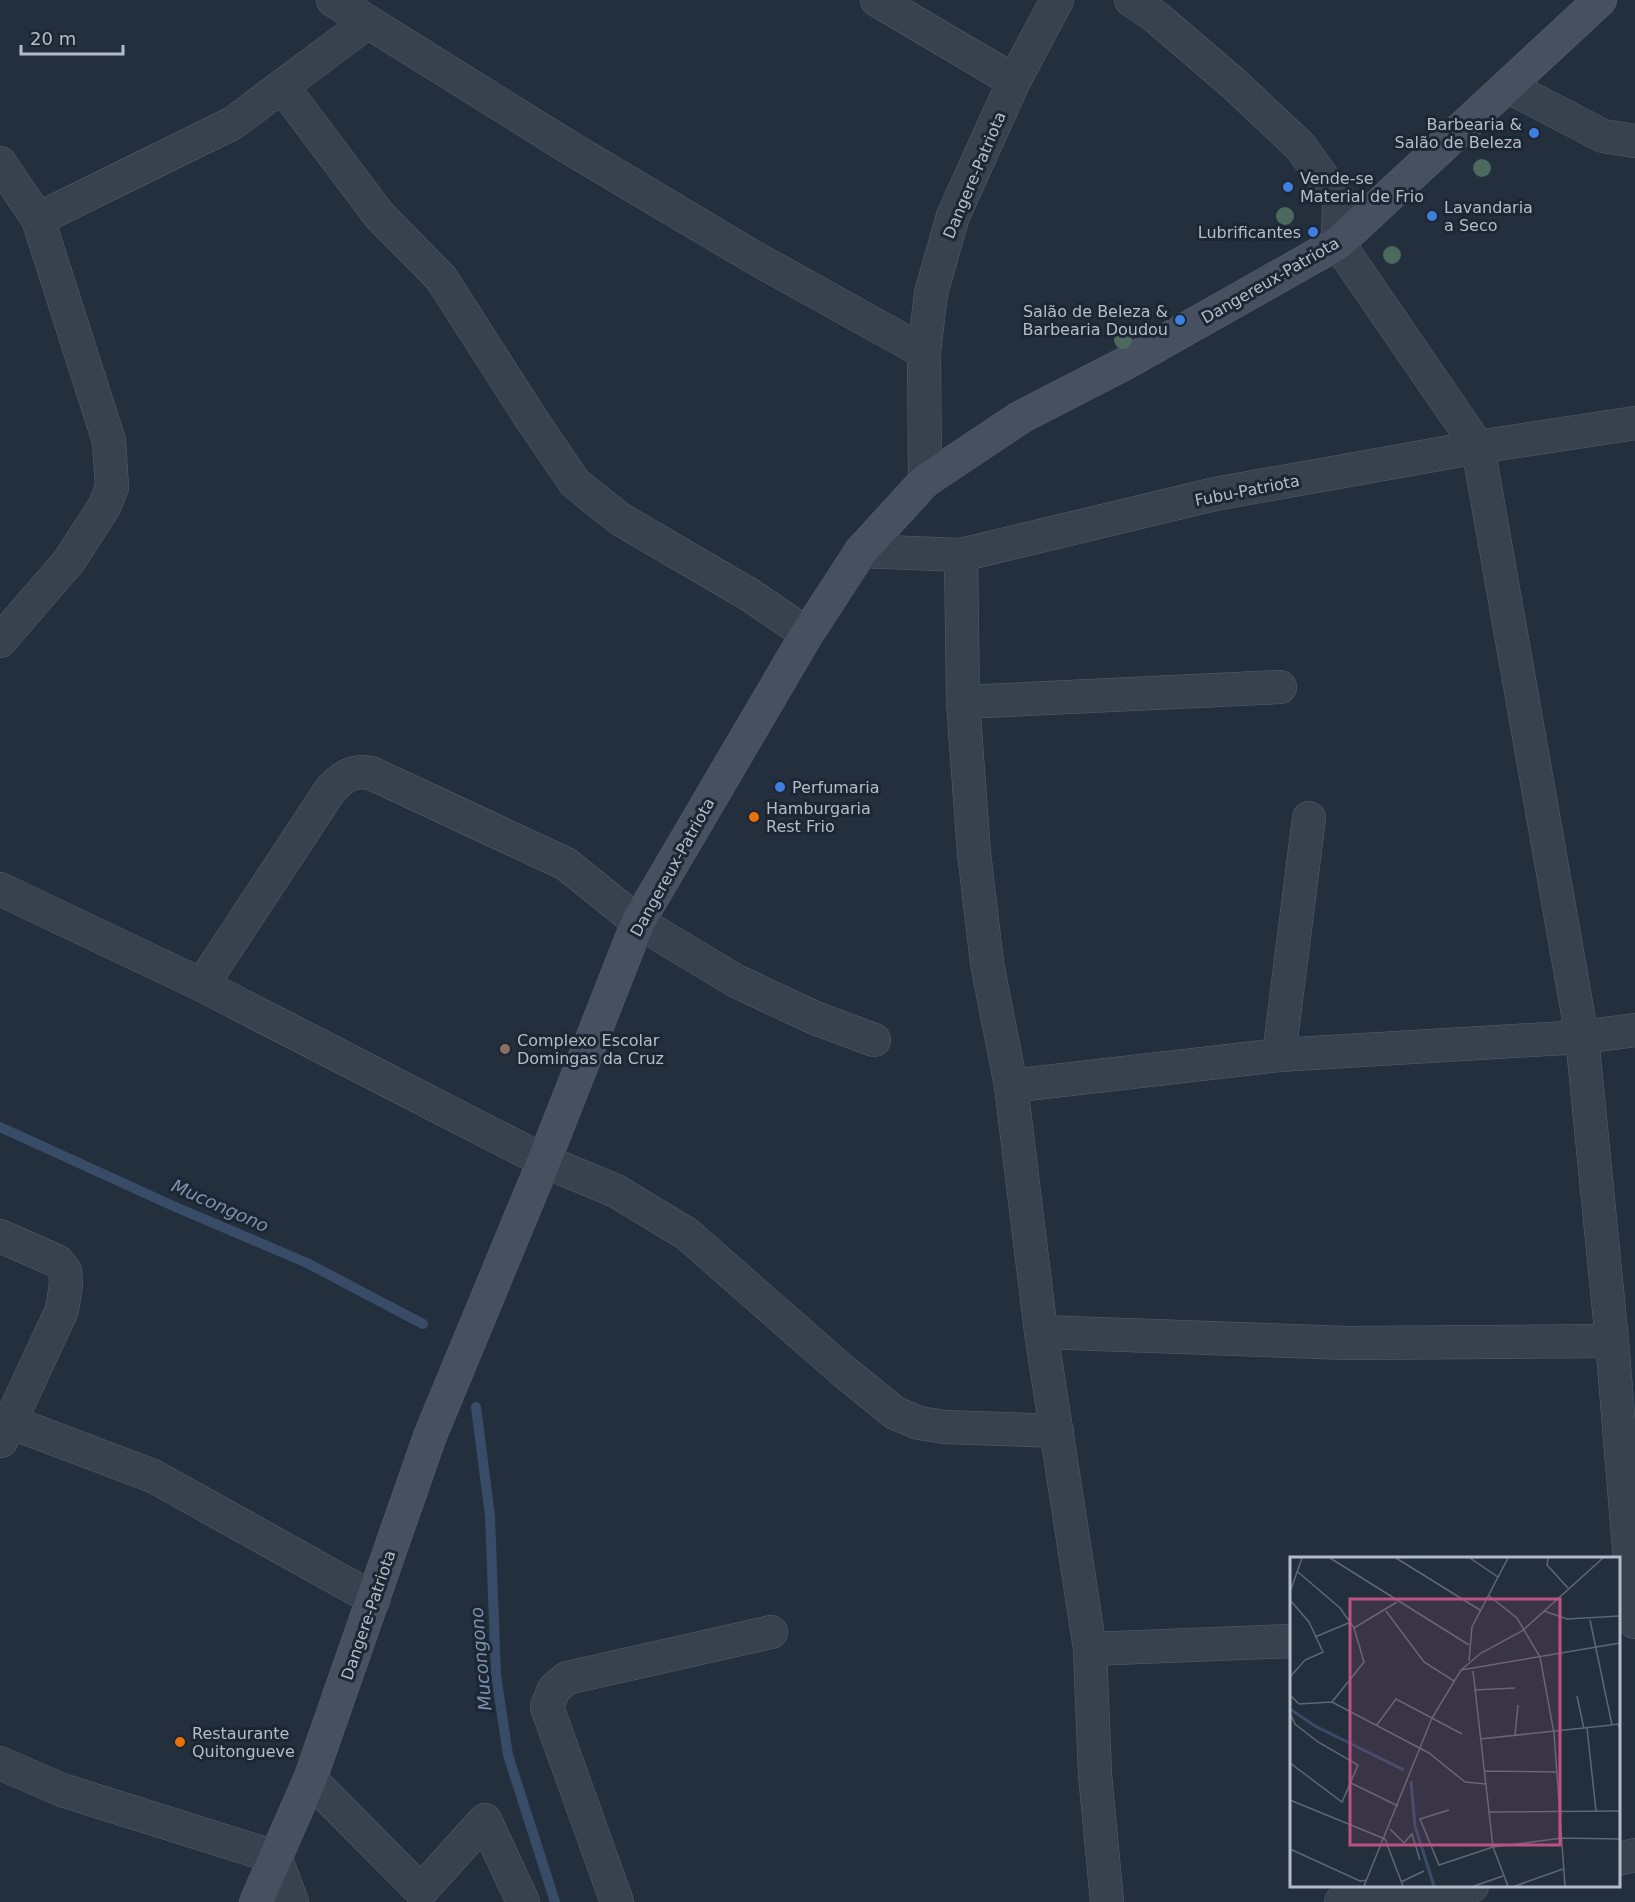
<svg xmlns="http://www.w3.org/2000/svg" width="1635" height="1902" viewBox="0 0 1635 1902" font-family="'DejaVu Sans',sans-serif">
<rect width="100%" height="100%" fill="#242f3e"/>
<g fill="none" stroke-linecap="round" stroke-linejoin="round">
<!-- stream -->
<g stroke="#394c67" stroke-width="10">
<polyline points="0,1127 171,1205 307,1263 423,1324"/>
<polyline points="476,1407 490,1516 496,1675 508,1755 555,1902"/>
</g>
<!-- street casing -->
<g stroke="#565f6c" stroke-width="34">
<g id="street">
<polyline points="333,0 570,148 755,258 924,352"/>
<polyline points="877,0 1014,81"/>
<polyline points="1131,0 1156,17 1233,83 1300,146 1339,200 1338,243 1478,447 1582,1037 1612,1341 1635,1622"/>
<polyline points="282,86 379,215 441,278 534,423 575,483 620,519 750,595 807,634"/>
<polyline points="1509,87 1603,136 1635,141"/>
<polyline points="0,163 38,219 233,123 368,22"/>
<polyline points="925,481 924,352 931,293 953,216 1014,81 1057,0"/>
<polyline points="861,551 961,555 1215,494 1478,447 1635,423"/>
<polyline points="961,555 963,702 974,853 987,963 1011,1086 1041,1332 1090,1649 1095,1774 1107,1902"/>
<polyline points="0,641 69,561 104,507 112,487 109,441 38,219"/>
<polyline points="963,702 1280,687"/>
<polyline points="0,889 202,985 544,1161 616,1191 687,1234 842,1370 895,1413 919,1423 945,1427 1057,1431"/>
<path d="M 202,985 L 331,789 C 344,776 352,770 371,773 L 566,864 L 638,922 L 736,981 L 815,1018 L 874,1040"/>
<polyline points="1279,1055 1309,818"/>
<polyline points="1011,1086 1279,1055 1582,1037 1635,1030"/>
<polyline points="0,1236 57,1261 65,1271 66,1284 62,1310 1,1441"/>
<polyline points="1041,1332 1347,1343 1612,1341"/>
<polyline points="10,1422 153,1476 374,1599"/>
<polyline points="1090,1649 1292,1641"/>
<polyline points="0,1763 62,1790 275,1857 292,1902"/>
<polyline points="310,1779 421,1891 485,1820 523,1902"/>
<polyline points="1618,1859 1635,1855"/>
<polyline points="617,1902 547,1707 554,1689 567,1678 771,1632"/>
<polyline points="1341,1902 1414,1896 1472,1886"/>
</g>
</g>
<!-- secondary casing -->
<g stroke="#565f6c" stroke-width="34">
<polyline id="secondary" points="256,1902 310,1779 430,1436 544,1161 638,922 807,634 861,551 925,481 1021,417 1124,364 1338,243 1600,0"/>
</g>
<!-- street -->
<use href="#street" stroke="#38414e" stroke-width="33"/>
<!-- secondary -->
<use href="#secondary" stroke="#465061" stroke-width="33"/>
</g>
<!-- trees -->
<g fill="#4b6a5d">
<circle cx="1482" cy="168" r="9"/>
<circle cx="1285" cy="216" r="9"/>
<circle cx="1392" cy="255" r="9"/>
<circle cx="1123" cy="340" r="9"/>
</g>
<!-- markers -->
<g fill="#3f7fe0" stroke="#1d2633" stroke-width="2">
<circle cx="1534" cy="133" r="6"/>
<circle cx="1288" cy="187" r="6"/>
<circle cx="1432" cy="216" r="6"/>
<circle cx="1313" cy="232" r="6"/>
<circle cx="1180" cy="320" r="6"/>
<circle cx="780" cy="787" r="6"/>
</g>
<g fill="#e8710a" stroke="#1d2633" stroke-width="2">
<circle cx="754" cy="817" r="6"/>
<circle cx="180" cy="1742" r="6"/>
</g>
<circle fill="#8d6e63" stroke="#1d2633" stroke-width="2" cx="505" cy="1049" r="6"/>
<g text-anchor="middle" stroke-width="6" stroke-linejoin="round" paint-order="stroke">
<!-- poi labels -->
<g font-size="16" fill="#b4bcc9" stroke="#1d2633" text-anchor="start">
<text x="1522" y="130" text-anchor="end">Barbearia &amp;<tspan x="1522" dy="18">Salão de Beleza</tspan></text>
<text x="1300" y="184">Vende-se<tspan x="1300" dy="18">Material de Frio</tspan></text>
<text x="1444" y="213">Lavandaria<tspan x="1444" dy="18">a Seco</tspan></text>
<text x="1301" y="238" text-anchor="end">Lubrificantes</text>
<text x="1168" y="317" text-anchor="end">Salão de Beleza &amp;<tspan x="1168" dy="18">Barbearia Doudou</tspan></text>
<text x="792" y="793">Perfumaria</text>
<text x="766" y="814">Hamburgaria<tspan x="766" dy="18">Rest Frio</tspan></text>
<text x="517" y="1046">Complexo Escolar<tspan x="517" dy="18">Domingas da Cruz</tspan></text>
<text x="192" y="1739">Restaurante<tspan x="192" dy="18">Quitongueve</tspan></text>
</g>
<!-- street labels -->
<g font-size="16" fill="#b4bcc9" stroke="#1d2633">
<text transform="translate(974 175) rotate(-67)" y="6">Dangere-Patriota</text>
<text transform="translate(1270 280) rotate(-30)" y="6">Dangereux-Patriota</text>
<text transform="translate(1247 490) rotate(-11)" y="6">Fubu-Patriota</text>
<text transform="translate(672 867) rotate(-61)" y="6">Dangereux-Patriota</text>
<text transform="translate(368 1615) rotate(-71)" y="6">Dangere-Patriota</text>
</g>
<!-- water labels -->
<g font-size="18" font-style="italic" fill="#7c92b1" stroke="#1d2633">
<text transform="translate(220 1206) rotate(24)" y="6">Mucongono</text>
<text transform="translate(481 1659) rotate(-95)" y="6">Mucongono</text>
</g>
</g>
<!-- overview -->
<g transform="translate(1290 1557)">
<rect width="330" height="330" fill="#242f3e"/>
<path fill="none" stroke="#394c67" stroke-width="3" d="M 0,152 L 25,169 L 114,213M 121,224 L 125,269 L 144,329"/>
<path fill="none" stroke="#5e6776" stroke-width="1.5" d="M 40,1 L 179,88M 106,1 L 190,53M 180,1 L 208,20M 258,1 L 257,8 L 278,31M 8,15 L 50,51 L 64,71 L 107,45M 0,35 L 12,1M 198,38 L 227,61 L 250,100 L 264,176 L 275,329M 0,43 L 19,65 L 33,95 L 15,103 L 0,120M 96,54 L 134,105 L 164,124M 254,54 L 277,62 L 330,59M 300,63 L 322,168 L 328,167 L 330,173M 25,80 L 61,65M 179,104 L 182,70 L 218,1M 171,113 L 330,86M 183,114 L 203,290 L 218,329M 184,133 L 225,131M 0,138 L 9,147 L 42,145 L 139,196 L 175,225 L 196,227M 287,139 L 294,172M 42,145 L 74,105 L 64,71M 0,156 L 5,167 L 28,185 L 68,208 L 52,245 L 0,206M 86,169 L 106,142 L 172,177M 297,171 L 306,254M 225,178 L 228,148M 190,182 L 322,168M 194,214 L 267,215M 61,226 L 108,249M 0,243 L 95,282M 159,253 L 130,262 L 149,308 L 203,290 L 272,281 L 330,282M 200,255 L 330,254M 100,272 L 114,286 L 122,277 L 130,303M 95,282 L 113,329M 0,292 L 70,324 L 77,323M 111,325 L 134,314M 74,329 L 142,161 L 171,113 L 191,96 L 232,74 L 313,1M 184,329 L 213,319M 225,329 L 273,312"/>
<path fill="#bd5182" fill-opacity="0.15" stroke="#bd5182" stroke-width="3" d="M 60,42 L 270,42 L 270,288 L 60,288 Z"/>
<rect width="330" height="330" fill="none" stroke="#b4bcc9" stroke-width="3"/>
</g>
<!-- scale -->
<path d="M21 45v9h102v-9" fill="none" stroke="#b4bcc9" stroke-width="3"/>
<text x="30" y="45" font-size="18" fill="#b4bcc9" stroke="#1d2633" stroke-width="4.5" paint-order="stroke">20 m</text>
</svg>
